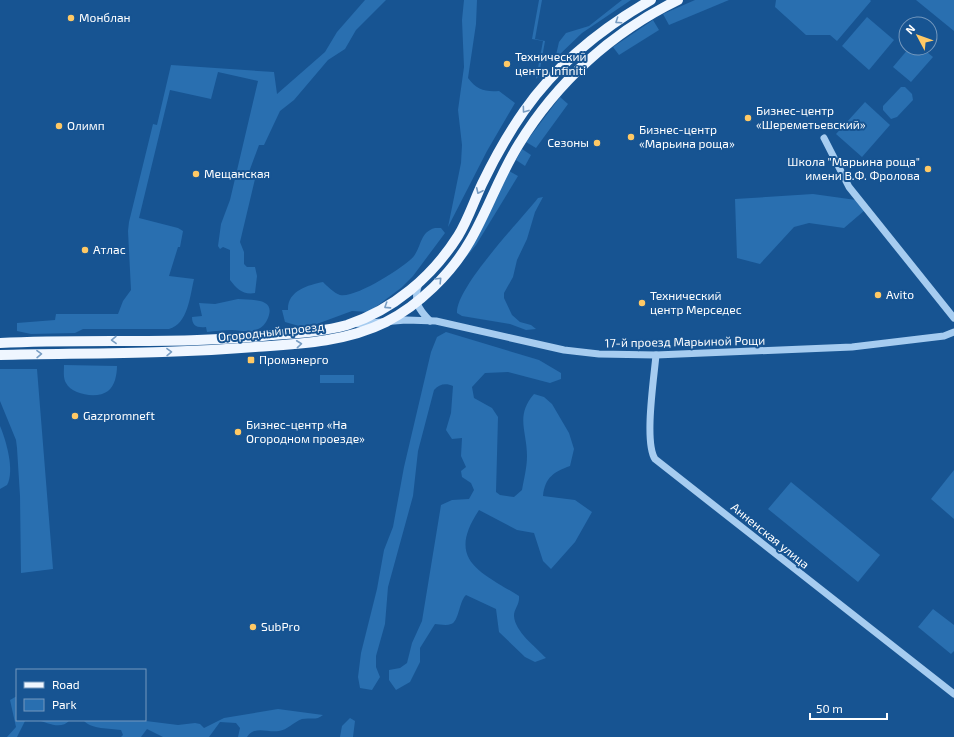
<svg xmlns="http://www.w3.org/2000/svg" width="954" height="737" viewBox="0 0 954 737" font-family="'Exo 2',sans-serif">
<rect width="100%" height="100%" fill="#175492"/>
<!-- green -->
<g fill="#296fb0">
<path d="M 365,0 L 386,0 L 356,30 L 345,49 L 328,60 L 294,100 L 280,111 L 264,145 L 259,145 L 246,180 L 255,179 L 240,242 L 244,252 L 244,264 L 247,267 L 255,267 L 257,276 L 255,293 C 243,295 237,289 230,280 L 230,250 L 223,247 L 220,249 L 218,246 L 221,224 L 230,200 L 258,81 L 218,72 L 211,99 L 170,90 L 139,218 L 178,228 L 183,231 L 180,247 L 178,247 L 169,276 L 194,279 C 190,296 188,324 169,329 L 83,329 L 75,333 L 31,334 L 17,331 L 17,323 L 55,320 L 56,314 L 118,314 L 123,301 L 131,290 L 128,231 L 129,222 L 153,124 L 157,125 L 171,65 L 274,72 L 277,94 L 325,52 L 337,32 Z"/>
<path d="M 464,0 L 477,0 L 476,24 L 468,78 C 477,90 485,92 499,91 L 515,103 L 487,151 L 448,227 L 461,163 L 462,145 L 458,110 L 464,67 L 462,20 Z"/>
<polygon points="539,0 542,0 535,39 545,41 540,69 544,70 536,79 543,41 532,39"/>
<polygon points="622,0 631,0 582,33 558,56 556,55 559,42 566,33 589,26"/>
<polygon points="695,0 729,0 669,25 663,14"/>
<polygon points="776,0 870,0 871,1 837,41 830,35 806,35 775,7"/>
<polygon points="916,0 954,0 954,31"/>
<polygon points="867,17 894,40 869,70 842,46"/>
<polygon points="653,20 659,30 619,55 613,47"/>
<polygon points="909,48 922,48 933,57 911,82 893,67"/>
<polygon points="901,87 905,87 912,94 913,100 897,117 891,119 883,110 883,106"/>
<polygon points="560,97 568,104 536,148 526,142"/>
<polygon points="865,102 890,125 862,157 836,134"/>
<polygon points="522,149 531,155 525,166 516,160"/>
<polygon points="509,171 518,176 476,245 448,279"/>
<polygon points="813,194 856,200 865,210 844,228 809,223 794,227 760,264 737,258 735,199"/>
<path d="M 543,197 L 535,212 L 527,239 L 517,260 L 513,277 L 504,293 L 504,298 L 512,315 L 520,322 L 531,325 L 536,329 L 526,330 L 510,324 L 462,316 L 457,313 C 456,287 520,221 538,198 Z"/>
<path d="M 435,228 L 441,228 L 445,233 L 413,276 L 401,288 L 369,312 L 352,311 L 306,328 L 285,322 L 282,310 L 288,310 C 287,291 308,285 323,282 C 327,286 334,293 340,295 C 354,299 405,267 414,256 C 422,245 420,232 435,228 Z"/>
<path d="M 238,299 C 253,300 276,298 268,318 C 266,323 262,328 256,330 C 249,333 239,330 232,330 C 224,330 215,331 207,332 L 206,327 C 197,328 192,326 192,317 L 202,316 L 199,303 L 215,304 Z"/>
<path d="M 446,332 L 539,360 L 561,373 L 561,379 L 550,383 L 508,372 L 485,373 L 472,387 L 474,398 L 492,408 L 498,417 L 496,492 L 500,495 L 514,497 L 522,490 C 524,479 527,467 527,456 C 527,431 515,416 534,394 L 544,397 L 552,404 L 569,433 L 574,449 L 570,466 C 554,472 545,477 543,496 L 575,500 L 592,512 L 575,542 L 551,569 L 543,561 L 534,533 L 517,530 L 479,510 C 446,560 479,571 519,596 C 520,604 514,609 514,616 C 515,632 536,647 546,658 L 535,662 L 525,657 L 499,632 L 496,609 L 466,595 C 459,601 459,622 451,624 C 446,626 439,624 435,624 L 420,648 L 420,662 L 410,682 L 396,690 L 389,680 L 389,670 L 400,668 L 407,663 L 412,643 L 422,621 L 441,505 L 452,500 L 469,499 L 474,490 L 471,483 L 462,477 L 461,471 L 466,467 L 461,456 L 462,438 L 452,439 L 446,430 L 451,413 L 453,386 C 446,383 439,384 434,390 L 418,451 L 413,496 L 388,587 L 385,624 L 376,656 L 376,667 L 380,677 L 372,690 L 360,688 L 358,677 L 361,653 L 377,589 L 384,550 L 393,527 L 404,467 L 431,352 L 437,337 Z"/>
<path d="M 64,365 L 117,366 C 117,374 115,386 108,391 C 98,399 72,395 66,383 C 63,378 64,371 64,365 Z"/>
<polygon points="0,369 37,369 53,569 21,573 20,496 17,448 16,440 0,401"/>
<rect x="320" y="375" width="34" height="8"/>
<path d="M 0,426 C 6,440 15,471 7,485 L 0,489 Z"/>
<polygon points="954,470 954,519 931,499"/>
<polygon points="791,482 880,555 858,582 768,509"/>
<polygon points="933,609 954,625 954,651 951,654 918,627"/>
<polygon points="17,696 17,720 28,720 25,721 17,737 7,737 16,727 10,700"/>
<path d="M 278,709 L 323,715 C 316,721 310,717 302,719 C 294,722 287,730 279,731 C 267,733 255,725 247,737 L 238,737 L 240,728 L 236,723 L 220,722 L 209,737 L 163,737 L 147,729 L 141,737 L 121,737 L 123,735 L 121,730 C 109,728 92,730 83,720 L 138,720 L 178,725 L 195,723 L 200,724 L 204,728 L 224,718 Z"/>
<polygon points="350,718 355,721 353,737 340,737 342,726"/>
<path d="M 36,720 L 70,720 C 60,731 48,722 36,720 Z"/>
</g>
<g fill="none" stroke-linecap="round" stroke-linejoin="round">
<!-- minor -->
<g stroke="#a6ccf0" stroke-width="7">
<polyline points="824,138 849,187 954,318"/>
<path d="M 419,283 C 413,301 418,309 430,321"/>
<polyline points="358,324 406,320 436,321 564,350 599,354 656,355 852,347 944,336 954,332"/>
<path d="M 656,355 C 654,378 644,442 655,459 L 954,694"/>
</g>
<!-- major -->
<g stroke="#eff6ff" stroke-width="10">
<path d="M 0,343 C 90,338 181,345 271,335 C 296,333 322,332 347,325 C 393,310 432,277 458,236 C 468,220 474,201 482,184 C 494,159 508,134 524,111 C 557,64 602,28 651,0"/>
<path d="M 0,355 C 85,353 170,354 255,347 C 299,344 346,342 386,322 C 419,305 451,274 470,241 C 488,210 499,176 519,144 C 557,82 612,32 678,0"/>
</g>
</g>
<!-- one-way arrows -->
<defs><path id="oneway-chevron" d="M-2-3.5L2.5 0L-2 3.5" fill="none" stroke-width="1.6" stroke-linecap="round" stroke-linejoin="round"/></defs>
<g stroke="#789dc3">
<use href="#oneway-chevron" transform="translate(618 21) rotate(146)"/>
<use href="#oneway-chevron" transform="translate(525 110) rotate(126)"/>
<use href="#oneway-chevron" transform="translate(479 191) rotate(115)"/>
<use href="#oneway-chevron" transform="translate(439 280) rotate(-46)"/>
<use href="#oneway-chevron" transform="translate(387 306) rotate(147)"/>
<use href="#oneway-chevron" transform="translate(114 340) rotate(179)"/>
<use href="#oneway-chevron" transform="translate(299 344) rotate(-6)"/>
<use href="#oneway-chevron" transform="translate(169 352) rotate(-1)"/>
<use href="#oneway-chevron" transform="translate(39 354) rotate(-1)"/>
</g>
<!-- markers -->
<g fill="#ffc965" stroke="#175492" stroke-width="1.5">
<circle cx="71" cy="18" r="4"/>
<circle cx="507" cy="64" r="4"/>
<circle cx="748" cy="118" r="4"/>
<circle cx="59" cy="126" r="4"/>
<circle cx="631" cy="137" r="4"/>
<circle cx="597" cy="143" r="4"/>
<circle cx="928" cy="169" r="4"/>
<circle cx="196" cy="174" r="4"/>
<circle cx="85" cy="250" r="4"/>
<circle cx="878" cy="295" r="4"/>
<circle cx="642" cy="303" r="4"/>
<rect x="247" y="356" width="8" height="8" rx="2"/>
<circle cx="75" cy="416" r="4"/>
<circle cx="238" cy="432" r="4"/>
<circle cx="253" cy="627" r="4"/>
</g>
<g text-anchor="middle" stroke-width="4" stroke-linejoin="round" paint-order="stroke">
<!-- poi labels -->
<g font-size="12" fill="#fff" stroke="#175492" text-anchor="start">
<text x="79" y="22">Монблан</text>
<text x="515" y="61">Технический<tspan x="515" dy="14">центр Infiniti</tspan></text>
<text x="756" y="115">Бизнес-центр<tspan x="756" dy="14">«Шереметьевский»</tspan></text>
<text x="67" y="130">Олимп</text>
<text x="639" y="134">Бизнес-центр<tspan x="639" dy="14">«Марьина роща»</tspan></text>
<text x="589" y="147" text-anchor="end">Сезоны</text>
<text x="920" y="166" text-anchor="end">Школа "Марьина роща"<tspan x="920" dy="14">имени В.Ф. Фролова</tspan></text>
<text x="204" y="178">Мещанская</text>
<text x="93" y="254">Атлас</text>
<text x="886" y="299">Avito</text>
<text x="650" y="300">Технический<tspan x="650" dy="14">центр Мерседес</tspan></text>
<text x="259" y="364">Промэнерго</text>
<text x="83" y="420">Gazpromneft</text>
<text x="246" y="429">Бизнес-центр «На<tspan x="246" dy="14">Огородном проезде»</tspan></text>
<text x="261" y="631">SubPro</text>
</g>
<!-- street labels -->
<g font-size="12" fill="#fff" stroke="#175492">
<text transform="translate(271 332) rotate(-6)" y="4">Огородный проезд</text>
<text transform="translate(685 342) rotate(-1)" y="4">17-й проезд Марьиной Рощи</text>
<text transform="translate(770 536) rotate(39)" y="4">Анненская улица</text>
</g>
</g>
<!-- legend -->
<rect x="16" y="669" width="130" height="52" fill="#175492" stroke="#7498be"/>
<rect x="24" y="682" width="20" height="6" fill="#eff6ff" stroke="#7498be"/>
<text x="52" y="689" font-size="12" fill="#ffffff">Road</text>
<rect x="24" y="699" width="20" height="12" fill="#296fb0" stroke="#7498be"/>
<text x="52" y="709" font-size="12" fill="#ffffff">Park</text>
<!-- north arrow -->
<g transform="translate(918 36) rotate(311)"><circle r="19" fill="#175492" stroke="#7498be"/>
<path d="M0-3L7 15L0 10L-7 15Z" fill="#ffc965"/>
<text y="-6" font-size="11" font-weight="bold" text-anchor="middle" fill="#ffffff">N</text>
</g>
<!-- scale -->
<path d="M810 713v6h77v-6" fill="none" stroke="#ffffff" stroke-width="2"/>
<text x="816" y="713" font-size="12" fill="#ffffff" stroke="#175492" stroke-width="3" paint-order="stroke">50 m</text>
</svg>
